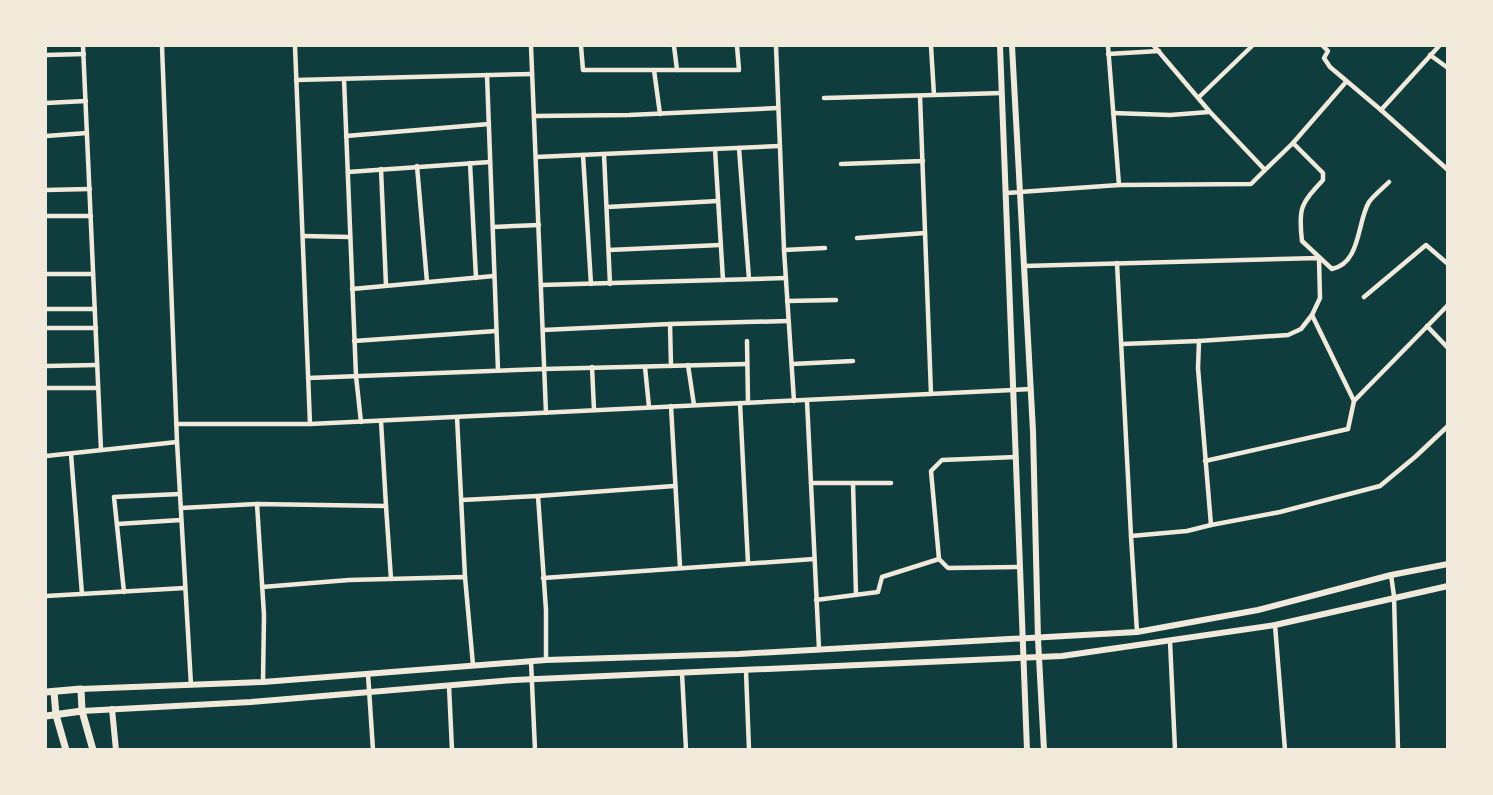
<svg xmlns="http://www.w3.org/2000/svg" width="1493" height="795" viewBox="0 0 1493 795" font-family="Karla,sans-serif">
<rect width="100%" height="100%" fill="#0f3d3e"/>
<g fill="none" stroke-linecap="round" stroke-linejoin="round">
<!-- minor -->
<g stroke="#f1e9da" stroke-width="4.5">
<polyline points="83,46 101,450"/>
<polyline points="162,46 177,442 191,685"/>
<polyline points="295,46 310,424"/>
<polyline points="531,46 546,413"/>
<polyline points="581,46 583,70 739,70 737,46"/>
<polyline points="674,46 677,70"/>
<polyline points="776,46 784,250 794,401"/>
<polyline points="931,46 934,95 1002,93"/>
<polyline points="1108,46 1119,185"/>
<polyline points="1323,46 1328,51 1324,58 1330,67 1381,110"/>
<polyline points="1439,46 1381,110 1448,170"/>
<polyline points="1108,54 1159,51"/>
<polyline points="46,55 84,54"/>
<polyline points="1430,55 1448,68"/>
<polyline points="654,70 660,114"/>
<polyline points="487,75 498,370"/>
<polyline points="344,79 356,376 361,422"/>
<polyline points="296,80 532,74"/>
<polyline points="920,96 931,394"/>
<polyline points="1199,97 1252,46"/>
<polyline points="824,98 934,95"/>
<polyline points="46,103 86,101"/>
<polyline points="1113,113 1170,115 1209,112"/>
<polyline points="534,116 629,115 778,108"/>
<polyline points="46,136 87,133"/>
<polyline points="346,136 489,124"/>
<polyline points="1293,143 1346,82"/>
<polyline points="739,148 749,279"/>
<polyline points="715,149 723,280"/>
<polyline points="604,154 610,284"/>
<polyline points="583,155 591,284"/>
<polyline points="536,157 780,146"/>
<polyline points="470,163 476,278"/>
<polyline points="841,164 923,161"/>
<polyline points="417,166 427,282"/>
<polyline points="381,169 386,285"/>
<path d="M 1265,170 L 1293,143 L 1323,173 L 1323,180 C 1301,204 1298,207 1302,241 L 1332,269 C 1361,263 1357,222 1369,202 C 1374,195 1383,188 1389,182"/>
<polyline points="348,172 490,162"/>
<polyline points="46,190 90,189"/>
<polyline points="1006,193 1119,185 1251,184 1265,170 1210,112 1154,46"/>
<polyline points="607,207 718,201"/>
<polyline points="46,216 91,216"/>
<polyline points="493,227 539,225"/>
<polyline points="303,236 350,237"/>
<polyline points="857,238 925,233"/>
<polyline points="609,250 720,245"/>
<polyline points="784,250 825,248"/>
<polyline points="1117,263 1131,536"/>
<polyline points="1024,266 1319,258 1320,298 1312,315 1354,401"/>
<polyline points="46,274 93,274"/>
<polyline points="541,285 786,278"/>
<polyline points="352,289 494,276"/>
<polyline points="1364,297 1426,245 1448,264"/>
<polyline points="787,301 836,300"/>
<polyline points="46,309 95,309"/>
<polyline points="670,324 671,366"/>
<polyline points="1427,326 1448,348"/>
<polyline points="46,328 96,328"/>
<polyline points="543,330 670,324 788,321"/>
<polyline points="354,341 496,331"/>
<polyline points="747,341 748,403"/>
<polyline points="1122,344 1199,341"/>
<polyline points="792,364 853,361"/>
<polyline points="688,365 694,405"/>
<polyline points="46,366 97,365"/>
<polyline points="592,367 594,410"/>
<polyline points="645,367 649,407"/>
<polyline points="308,378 544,369 747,364"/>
<polyline points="46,388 98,388"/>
<polyline points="807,401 819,649"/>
<polyline points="740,403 748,563"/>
<polyline points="671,406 680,567"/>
<polyline points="457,417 465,577"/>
<polyline points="176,424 310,424 1031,389"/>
<polyline points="71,454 82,594"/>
<polyline points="46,456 177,442"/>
<polyline points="1016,457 942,460 931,471 939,559 948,568 1020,567"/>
<polyline points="1205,461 1348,429 1354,401 1448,305"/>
<polyline points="811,483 891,483"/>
<polyline points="853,483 856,595"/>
<polyline points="538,496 674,486"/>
<polyline points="462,500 538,496 546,610 546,660"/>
<polyline points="386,506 391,579"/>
<polyline points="181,508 257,504"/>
<polyline points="117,524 181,520"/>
<polyline points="1211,525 1280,512 1380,486 1415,457 1448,426"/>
<polyline points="1391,575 1394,596 1398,750"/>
<polyline points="543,578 814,559"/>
<polyline points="262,587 349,580 465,577 473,665"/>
<polyline points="124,592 114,497 180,494"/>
<polyline points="46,596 185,588"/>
<polyline points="816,600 878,592 882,577 939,559"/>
<polyline points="1275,625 1285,750"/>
<polyline points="1137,632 1131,536 1187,531 1211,525 1198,368 1199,341 1288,335 1301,329 1312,315"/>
<polyline points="1170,641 1175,750"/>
<polyline points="531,661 535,750"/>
<polyline points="746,671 749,750"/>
<polyline points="682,673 686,750"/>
<polyline points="368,674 373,750"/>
<polyline points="263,682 264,615 257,504 386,506 381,421"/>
<polyline points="449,686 452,750"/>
</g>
<!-- tertiary -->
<g stroke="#f1e9da" stroke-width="6">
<polyline points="1000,46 1027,750"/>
<polyline points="1012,46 1033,431 1038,639 1044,750"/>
<polyline points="81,689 263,682 546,660 739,654 1137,632 1258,610 1391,575 1448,564"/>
<polyline points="112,709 116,750"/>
<polyline points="82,711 251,702 514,680 1062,656 1275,625 1448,586"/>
</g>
<!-- secondary -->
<g stroke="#f1e9da" stroke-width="7">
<polyline points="46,692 81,689 82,711 93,750"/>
<polyline points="54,692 56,715 66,750"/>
<polyline points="46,716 82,711"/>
</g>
</g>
<!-- border -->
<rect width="1493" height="795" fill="none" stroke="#f1e9da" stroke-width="94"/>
</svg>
